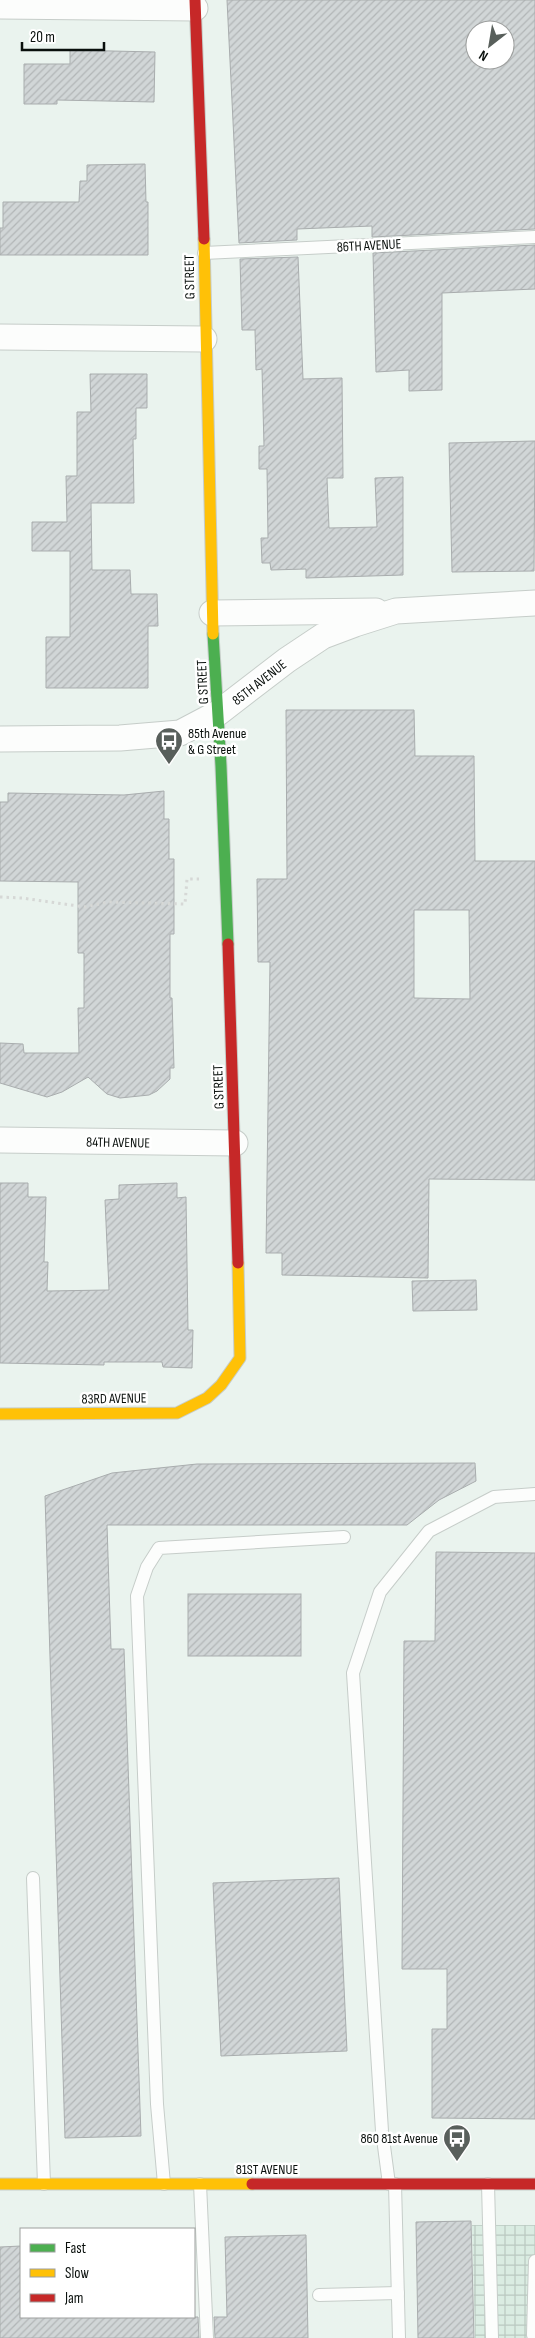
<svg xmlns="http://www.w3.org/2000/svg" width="535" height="2338" viewBox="0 0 535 2338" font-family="'Sofia Sans Condensed',sans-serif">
<defs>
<pattern id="industrial-grid" width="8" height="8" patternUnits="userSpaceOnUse" patternTransform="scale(1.25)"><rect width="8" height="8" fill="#daece2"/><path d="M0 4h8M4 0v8" fill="none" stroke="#bac9c1"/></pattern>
<pattern id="building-hatch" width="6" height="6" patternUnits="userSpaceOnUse" patternTransform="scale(1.25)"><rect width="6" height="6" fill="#d1d6d7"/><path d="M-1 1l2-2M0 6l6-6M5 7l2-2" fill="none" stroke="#b2b6b7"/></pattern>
</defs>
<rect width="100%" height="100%" fill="#eaf3ee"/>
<!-- industrial -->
<polygon fill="url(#industrial-grid)" points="472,2225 535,2225 535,2338 475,2338"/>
<!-- building -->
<g fill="url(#building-hatch)" stroke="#a9adae" fill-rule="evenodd">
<path d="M 227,0 L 535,0 L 535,229 L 372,237 L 372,226 L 297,229 L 297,240 L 239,243 ZM 475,30 L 505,30 L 505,60 L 475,60 Z"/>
<polygon points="70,50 155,52 154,102 57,100 57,104 24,104 24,64 70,64"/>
<polygon points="145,164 146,202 148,202 148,255 0,255 0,228 3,228 3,202 79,202 80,181 87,181 87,165"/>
<polygon points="535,245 535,289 442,293 442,390 409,391 409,370 376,372 373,253"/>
<polygon points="298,257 303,379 342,378 343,478 327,478 329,528 377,527 375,478 403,477 403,575 306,578 306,569 271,570 270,563 262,563 261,538 268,538 267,469 259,469 259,446 264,446 262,369 256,370 255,330 242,330 240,259"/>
<polygon points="90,374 147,374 147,408 136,408 136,439 133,439 134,503 91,503 92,570 130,570 131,594 157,594 158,626 148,626 148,688 46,688 46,637 70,637 70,551 32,551 32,522 67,522 66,476 77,476 77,412 91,412"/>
<polygon points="535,441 534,571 452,572 449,443"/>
<path d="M 286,710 L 414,710 L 415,756 L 474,756 L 475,861 L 535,861 L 535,1180 L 429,1179 L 428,1278 L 282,1275 L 282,1253 L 266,1253 L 270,962 L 258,962 L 257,879 L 287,879 ZM 414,910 L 469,910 L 470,999 L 414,998 Z"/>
<polygon points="164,791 164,819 169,819 169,859 174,859 174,934 170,934 170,998 172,998 174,1068 170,1068 170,1079 157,1091 149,1095 120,1098 107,1094 88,1077 62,1092 47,1097 0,1083 0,1043 23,1044 24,1053 79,1053 78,1008 84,1008 84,953 78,953 78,882 0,881 0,802 8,802 8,793 124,795"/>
<polygon points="0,1183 28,1183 28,1197 46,1197 44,1262 48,1262 47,1291 109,1290 105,1200 119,1199 119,1185 177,1183 177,1198 186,1197 188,1330 193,1330 192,1368 163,1367 162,1362 104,1362 104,1365 0,1363"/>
<polygon points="476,1280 477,1310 413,1311 412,1281"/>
<polygon points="475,1463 476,1481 439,1500 407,1525 107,1525 111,1649 124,1649 141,2136 65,2138 45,1496 112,1473 197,1464"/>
<polygon points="436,1552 535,1553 535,2119 432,2118 432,2029 447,2029 447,1969 402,1969 404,1641 435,1641"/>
<rect x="188" y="1594" width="113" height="62"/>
<polygon points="339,1878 347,2051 221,2056 213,1883"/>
<polygon points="471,2221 474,2338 418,2338 416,2222"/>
<polygon points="306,2235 308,2338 215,2338 214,2317 227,2317 225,2237"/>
<polygon points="21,2246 21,2317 198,2317 199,2338 0,2338 0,2247"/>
</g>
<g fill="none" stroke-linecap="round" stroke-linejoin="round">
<!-- lane casing -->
<g stroke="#c6cdc9" stroke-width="14">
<g id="lane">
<polyline points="204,253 535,237"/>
<polyline points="33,1878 44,2184"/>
<polyline points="164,2184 157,2104 137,1596 147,1567 159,1548 344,1537"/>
<polyline points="200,2184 207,2338"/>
<polyline points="389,2184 382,2131 353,1673 380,1592 429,1531 494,1497 535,1494"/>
<polyline points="395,2184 399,2338"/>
<polyline points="488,2184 492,2338"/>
<polyline points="319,2295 398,2293"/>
<polyline points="533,2335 535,2261"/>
</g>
</g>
<!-- street casing -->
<g stroke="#c6cdc9" stroke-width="27">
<g id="street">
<polyline points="0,6 195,8"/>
<polyline points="0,337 204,339"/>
<polyline points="212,613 376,611"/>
<polyline points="0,739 120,738 180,733 218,713 287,660 323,636 355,624 396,611 535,603"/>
<polyline points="0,1140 235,1143"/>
</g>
</g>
<!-- fast casing -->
<g stroke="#c6cdc9" stroke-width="13">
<polyline id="fast" points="213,634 221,766 228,944"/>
</g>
<!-- slow casing -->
<g stroke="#c6cdc9" stroke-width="13">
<g id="slow">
<polyline points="204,239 213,634"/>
<polyline points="0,1414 177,1413 207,1398 221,1385 240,1358 238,1263"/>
<polyline points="0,2184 252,2184"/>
</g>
</g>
<!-- jam casing -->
<g stroke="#c6cdc9" stroke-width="13">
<g id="jam">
<polyline points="195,0 204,239"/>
<polyline points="228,944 238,1263"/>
<polyline points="252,2184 535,2184"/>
</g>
</g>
<!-- path -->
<polyline stroke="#d6d8d6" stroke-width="3" stroke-dasharray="2.5 4" stroke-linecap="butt" points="0,897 22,898 85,907 108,902 185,904 187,879 199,879"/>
<!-- lane -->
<use href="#lane" stroke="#fcfdfc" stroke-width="12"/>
<!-- street -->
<use href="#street" stroke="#fcfdfc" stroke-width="25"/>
<!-- fast -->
<use href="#fast" stroke="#4caf50" stroke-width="11"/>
<!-- slow -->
<use href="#slow" stroke="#ffc107" stroke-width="11"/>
<!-- jam -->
<use href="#jam" stroke="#c62828" stroke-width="11"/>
</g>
<!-- icons -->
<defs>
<g id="bus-pin" transform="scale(1.4375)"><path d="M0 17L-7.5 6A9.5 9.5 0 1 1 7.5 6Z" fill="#585f5b" stroke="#fff"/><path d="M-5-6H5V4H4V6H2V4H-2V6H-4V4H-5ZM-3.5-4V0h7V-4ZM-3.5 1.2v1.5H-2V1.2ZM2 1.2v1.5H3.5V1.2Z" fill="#fff"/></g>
</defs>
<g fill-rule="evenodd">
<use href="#bus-pin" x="169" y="741"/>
<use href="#bus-pin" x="457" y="2138"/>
</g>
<g text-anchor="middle" stroke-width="5" stroke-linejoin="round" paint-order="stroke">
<!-- street labels -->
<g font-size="14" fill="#090f0c" stroke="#fff">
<text transform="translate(369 245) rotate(-3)" y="5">86TH AVENUE</text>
<text transform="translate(189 277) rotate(-91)" y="5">G STREET</text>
<text transform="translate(202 682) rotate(-93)" y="5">G STREET</text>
<text transform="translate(259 682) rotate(-38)" y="5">85TH AVENUE</text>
<text transform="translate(218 1087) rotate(-92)" y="5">G STREET</text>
<text transform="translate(118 1142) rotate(1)" y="5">84TH AVENUE</text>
<text transform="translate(114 1398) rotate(-1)" y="5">83RD AVENUE</text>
<text x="267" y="2174">81ST AVENUE</text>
</g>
<!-- poi labels -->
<g font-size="14" fill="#090f0c" stroke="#fff" text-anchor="start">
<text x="188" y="738">85th Avenue<tspan x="188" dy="16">&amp; G Street</tspan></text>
<text x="438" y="2143" text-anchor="end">860 81st Avenue</text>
</g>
</g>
<!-- legend -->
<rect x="20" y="2228" width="175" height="90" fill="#ffffff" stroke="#9d9f9e"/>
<rect x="30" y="2244" width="25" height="8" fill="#4caf50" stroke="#9d9f9e"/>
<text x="65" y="2253" font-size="15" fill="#090f0c">Fast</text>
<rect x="30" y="2269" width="25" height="8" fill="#ffc107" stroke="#9d9f9e"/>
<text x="65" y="2278" font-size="15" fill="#090f0c">Slow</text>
<rect x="30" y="2294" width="25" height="8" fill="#c62828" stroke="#9d9f9e"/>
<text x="65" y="2303" font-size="15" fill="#090f0c">Jam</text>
<!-- north arrow -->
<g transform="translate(490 45) rotate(211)"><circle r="24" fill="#ffffff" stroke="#9d9f9e"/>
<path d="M0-4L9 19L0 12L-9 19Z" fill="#585f5b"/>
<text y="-8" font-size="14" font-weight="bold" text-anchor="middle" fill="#090f0c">N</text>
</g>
<!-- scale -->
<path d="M22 42v8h82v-8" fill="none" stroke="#090f0c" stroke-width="2.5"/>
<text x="30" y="42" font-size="15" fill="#090f0c" stroke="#ffffff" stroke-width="4" paint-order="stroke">20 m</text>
</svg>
